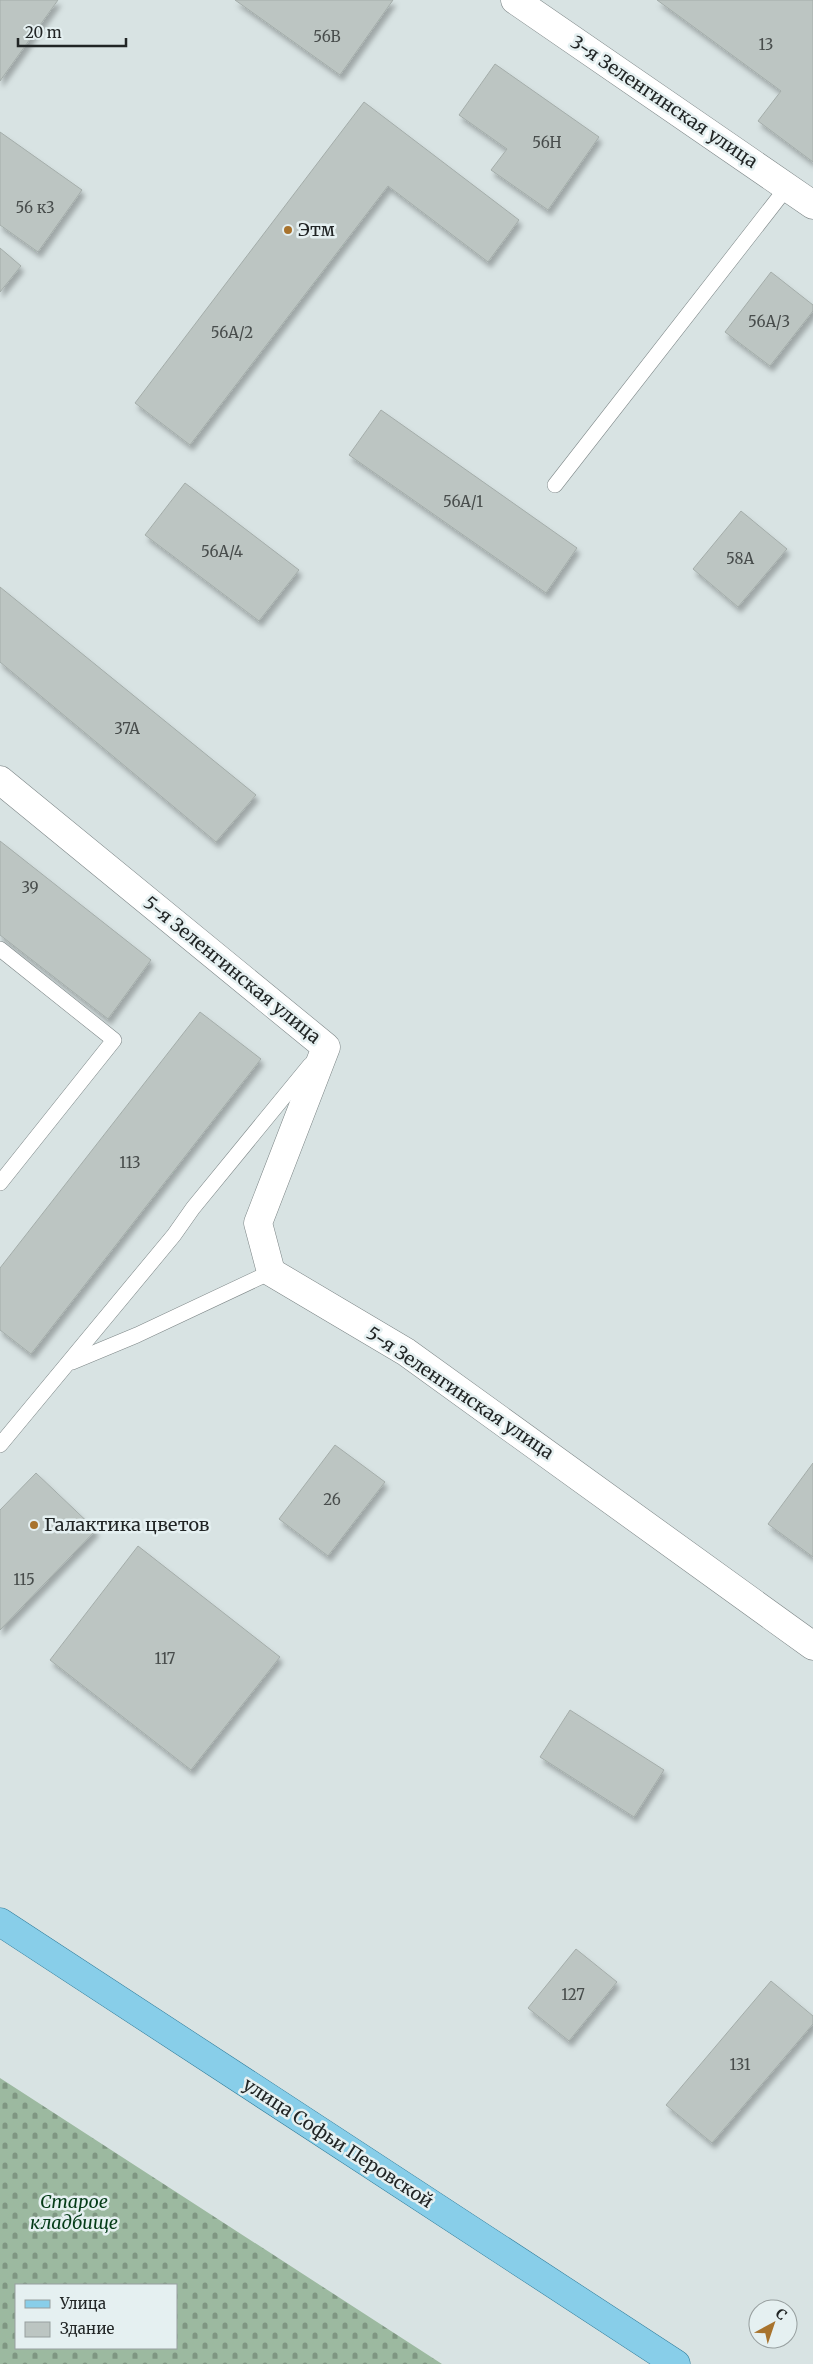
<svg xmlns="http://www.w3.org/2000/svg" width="813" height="2364" viewBox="0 0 813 2364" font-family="Merriweather,serif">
<defs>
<pattern id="cemetery-stones" width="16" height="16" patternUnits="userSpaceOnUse" patternTransform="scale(1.25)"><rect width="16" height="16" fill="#9cb9a0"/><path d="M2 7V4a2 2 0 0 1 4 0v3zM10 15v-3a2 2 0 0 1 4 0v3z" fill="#7f9682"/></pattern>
<filter id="shadow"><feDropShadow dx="3" dy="5.5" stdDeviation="2.5" flood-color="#0004"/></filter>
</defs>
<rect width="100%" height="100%" fill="#d8e3e3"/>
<!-- cemetery -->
<path fill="url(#cemetery-stones)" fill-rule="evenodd" d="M 0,2078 L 442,2364 L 0,2364 ZM 16,2285 L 176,2285 L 176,2348 L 16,2348 Z"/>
<!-- building -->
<g fill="#bcc5c2" stroke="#a4adaa" filter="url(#shadow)">
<polygon points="0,0 58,0 0,81"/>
<polygon points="235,0 393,0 340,75"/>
<polygon points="657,0 813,0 813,162 758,121 781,91"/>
<polygon points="495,64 599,137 548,210 491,170 507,149 459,115"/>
<polygon points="364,102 519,220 488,262 388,186 190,445 135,403"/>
<polygon points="0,132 82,190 38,252 0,225"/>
<polygon points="0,248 21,266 0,292"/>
<polygon points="771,272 813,305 813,311 770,366 725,332"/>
<polygon points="381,410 577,548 546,593 349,455"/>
<polygon points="185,483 299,570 259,621 145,535"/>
<polygon points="741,511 787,549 738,607 693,569"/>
<polygon points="0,587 256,795 216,842 0,662"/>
<polygon points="0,841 151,960 108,1019 0,935"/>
<polygon points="200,1012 261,1059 31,1354 0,1330 0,1268"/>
<polygon points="335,1445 385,1482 328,1556 279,1519"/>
<polygon points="813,1463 813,1557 768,1524"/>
<polygon points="36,1473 96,1530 0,1630 0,1510"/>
<polygon points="138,1546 280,1657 191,1770 50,1660"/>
<polygon points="570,1710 664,1770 634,1817 540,1757"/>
<polygon points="576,1949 617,1982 569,2041 528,2008"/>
<polygon points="771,1981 813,2016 813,2024 712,2143 666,2105"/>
</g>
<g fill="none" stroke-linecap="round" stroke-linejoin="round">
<!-- lane casing -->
<g stroke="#7c8586" stroke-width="16">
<g id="lane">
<polyline points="555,485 788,186"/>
<polyline points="0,949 114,1040 0,1183"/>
<polyline points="72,1362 137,1335 271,1272"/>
<polyline points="0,1445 174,1235 193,1208 310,1065"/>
</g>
</g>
<!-- street casing -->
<g stroke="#7c8586" stroke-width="29">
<g id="street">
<polyline points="515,0 813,205"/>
<polyline points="0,780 326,1047 258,1223 271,1272 406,1352 813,1646"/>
</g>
</g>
<!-- primary casing -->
<g stroke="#317d9b" stroke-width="29">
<polyline id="primary" points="0,1922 676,2364"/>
</g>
<!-- lane -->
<use href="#lane" stroke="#fff" stroke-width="15"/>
<!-- street -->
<use href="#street" stroke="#fff" stroke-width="28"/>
<!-- primary -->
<use href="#primary" stroke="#88cee9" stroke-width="28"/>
</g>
<!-- markers -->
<g fill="#a8732d" stroke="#e5f0f1" stroke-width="2">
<circle cx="288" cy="230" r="5"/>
<circle cx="34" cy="1525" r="5"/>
</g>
<g text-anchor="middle" stroke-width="5" stroke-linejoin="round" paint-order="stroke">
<!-- number labels -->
<g font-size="15" fill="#484d4c">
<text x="327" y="42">56В</text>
<text x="766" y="50">13</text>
<text x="547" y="148">56Н</text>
<text x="35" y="213">56 к3</text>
<text x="769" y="327">56А/3</text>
<text x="232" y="338">56А/2</text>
<text x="463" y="507">56А/1</text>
<text x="222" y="557">56А/4</text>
<text x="740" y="564">58А</text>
<text x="127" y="734">37А</text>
<text x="30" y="893">39</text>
<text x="130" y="1168">113</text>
<text x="332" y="1505">26</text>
<text x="24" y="1585">115</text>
<text x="165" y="1664">117</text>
<text x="573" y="2000">127</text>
<text x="740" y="2070">131</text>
</g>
<!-- street labels -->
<g font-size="18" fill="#212525" stroke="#e5f0f1">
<text transform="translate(664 102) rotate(34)" y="6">3-я Зеленгинская улица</text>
<text transform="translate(232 970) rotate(39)" y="6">5-я Зеленгинская улица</text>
<text transform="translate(460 1393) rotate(34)" y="6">5-я Зеленгинская улица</text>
<text transform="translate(338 2143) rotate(33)" y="6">улица Софьи Перовской</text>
</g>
<!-- poi labels -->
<g font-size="18" fill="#212525" stroke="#e5f0f1" text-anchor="start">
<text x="298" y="236">Этм</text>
<text x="44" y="1531">Галактика цветов</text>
</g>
<!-- park labels -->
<g font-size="18" font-style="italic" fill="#053c18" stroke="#e5f0f1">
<text x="74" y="2208">Старое<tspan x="74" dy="21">кладбище</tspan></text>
</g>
</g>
<!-- legend -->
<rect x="15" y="2284" width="162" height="65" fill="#e5f0f1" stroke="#979f9f"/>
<rect x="25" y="2300" width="25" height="8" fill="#88cee9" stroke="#979f9f"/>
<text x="60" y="2309" font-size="15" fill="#212525">Улица</text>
<rect x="25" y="2322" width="25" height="15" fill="#bcc5c2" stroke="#979f9f"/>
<text x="60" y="2334" font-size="15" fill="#212525">Здание</text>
<!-- north arrow -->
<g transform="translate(773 2324) rotate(40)"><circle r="24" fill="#e5f0f1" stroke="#979f9f"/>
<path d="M0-4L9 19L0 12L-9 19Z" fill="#a8732d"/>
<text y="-8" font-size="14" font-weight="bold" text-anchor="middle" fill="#212525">С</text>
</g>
<!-- scale -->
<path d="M18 38v8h108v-8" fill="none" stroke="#212525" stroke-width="2.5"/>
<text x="25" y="38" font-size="15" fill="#212525" stroke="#e5f0f1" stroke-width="4" paint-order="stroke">20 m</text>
</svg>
